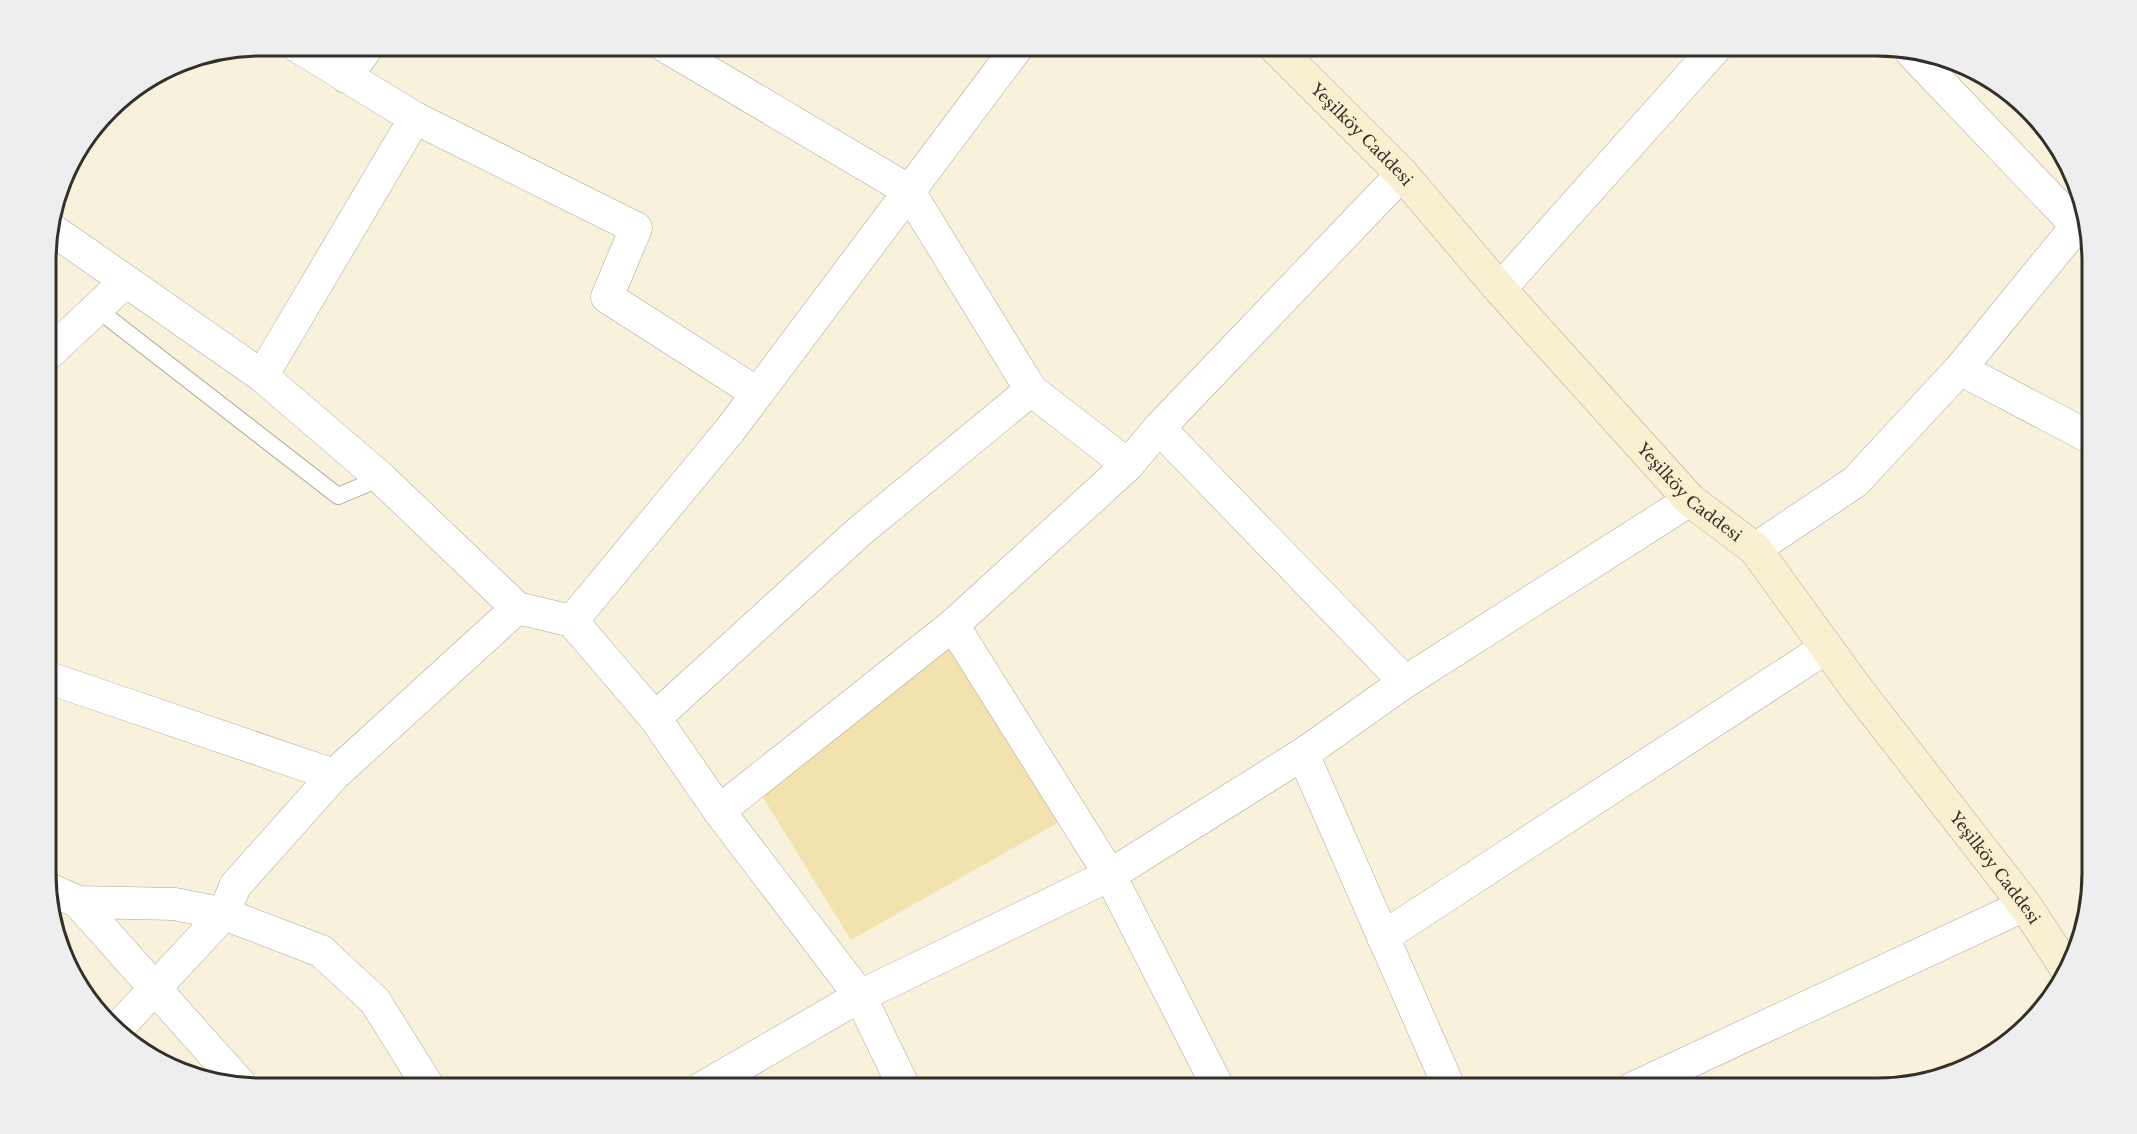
<svg xmlns="http://www.w3.org/2000/svg" width="2137" height="1134" viewBox="0 0 2137 1134" font-family="'Libre Baskerville',serif">
<rect width="100%" height="100%" fill="#f8f1dc"/>
<!-- green -->
<polygon fill="#f2e2ad" points="946,637 1066,818 851,940 759,791"/>
<g fill="none" stroke-linecap="round" stroke-linejoin="round">
<!-- lane casing -->
<g stroke="#aea895" stroke-width="18">
<polyline id="lane" points="97,309 338,496 381,478"/>
</g>
<!-- street casing -->
<g stroke="#aea895" stroke-width="33">
<g id="street">
<polyline points="295,45 415,118 636,228 607,297 757,393"/>
<polyline points="663,45 908,190 1031,390 1128,465"/>
<polyline points="1912,53 2076,225"/>
<polyline points="346,77 369,45"/>
<polyline points="50,228 262,376 381,478 517,608 572,621 655,718 719,811 860,996 905,1089"/>
<polyline points="1500,289 1718,45"/>
<polyline points="46,356 125,282"/>
<polyline points="1960,369 2091,438"/>
<polyline points="262,376 415,118"/>
<polyline points="1159,428 1405,682"/>
<polyline points="1755,549 1855,482 1960,369 2084,217"/>
<polyline points="572,621 730,430 1019,45"/>
<polyline points="953,625 1110,875 1219,1089"/>
<polyline points="46,677 334,775"/>
<polyline points="655,718 860,531 1031,390"/>
<polyline points="1303,754 1450,1089"/>
<polyline points="719,811 953,625 1128,465 1159,428 1402,174"/>
<polyline points="47,888 78,902 175,904 224,914 321,951 375,1001 430,1089"/>
<polyline points="78,902 241,1085"/>
<polyline points="1383,937 1827,647"/>
<polyline points="118,1028 224,914 235,886 334,775 517,608"/>
<polyline points="700,1089 860,996 1110,875 1303,754 1405,682 1690,500"/>
<polyline points="1631,1089 2025,905"/>
</g>
</g>
<!-- secondary casing -->
<g stroke="#aea895" stroke-width="34">
<g id="secondary">
<path id="s1" d="M 1273,45 L 1402,174 L 1500,289 L 1690,500 L 1755,549 L 1856,688 L 2025,905 L 2068,971"/>
</g>
</g>
<!-- lane -->
<use href="#lane" stroke="#fff" stroke-width="16"/>
<!-- street -->
<use href="#street" stroke="#fff" stroke-width="32"/>
<!-- secondary -->
<use href="#secondary" stroke="#f9f0d1" stroke-width="33"/>
</g>
<g text-anchor="middle" stroke-width="4.5" stroke-linejoin="round" paint-order="stroke">
<!-- street labels -->
<g font-size="16" fill="#323028" stroke="#fff">
<text dy="6" stroke="none"><textPath href="#s1" startOffset="126">Yeşilköy Caddesi</textPath></text>
<text dy="6" stroke="none"><textPath href="#s1" startOffset="612">Yeşilköy Caddesi</textPath></text>
<text dy="6" stroke="none"><textPath href="#s1" startOffset="1098">Yeşilköy Caddesi</textPath></text>
</g>
</g>
<!-- crop -->
<path d="M0 0H2137V1134H0ZM261 56H1877A205 205 0 0 1 2082 261V873A205 205 0 0 1 1877 1078H261A205 205 0 0 1 56 873V261A205 205 0 0 1 261 56Z" fill="#efeeee" fill-rule="evenodd"/>
<path fill="none" stroke="#323028" stroke-width="3" d="M261 56H1877A205 205 0 0 1 2082 261V873A205 205 0 0 1 1877 1078H261A205 205 0 0 1 56 873V261A205 205 0 0 1 261 56Z"/>
</svg>
